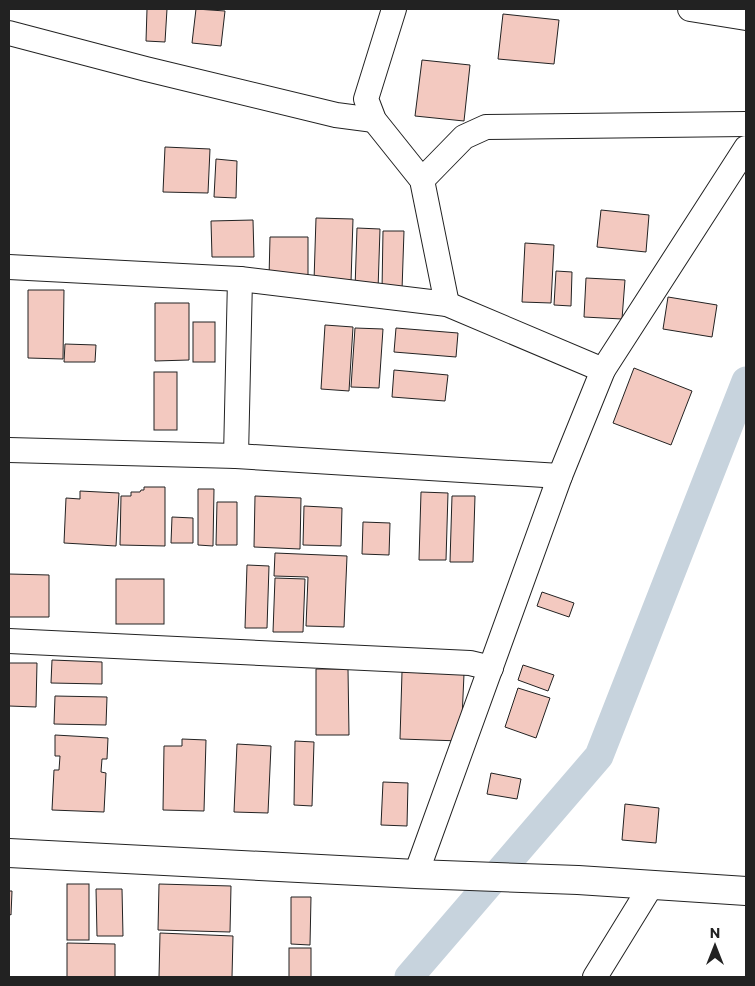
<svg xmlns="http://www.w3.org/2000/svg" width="755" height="986" viewBox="0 0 755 986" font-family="Commissioner,sans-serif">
<rect width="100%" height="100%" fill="#fff"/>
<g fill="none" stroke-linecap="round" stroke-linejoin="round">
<!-- canal -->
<polyline stroke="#c7d3dd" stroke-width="29" points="409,977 599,756 746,381"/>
</g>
<!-- building -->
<g fill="#f3c9c0" stroke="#222">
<polygon points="147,9 167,9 165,42 146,41"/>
<polygon points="196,9 225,11 221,46 192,43"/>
<polygon points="503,14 559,20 554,64 498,59"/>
<polygon points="422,60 470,65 464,121 415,116"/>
<polygon points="165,147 210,149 208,193 163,192"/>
<polygon points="216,159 237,161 236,198 214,197"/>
<polygon points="601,210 649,215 646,252 597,247"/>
<polygon points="316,218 353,219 351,282 314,281"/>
<polygon points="253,220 254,257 212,257 211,221"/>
<polygon points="357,228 380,229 378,290 355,289"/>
<polygon points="383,231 404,231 402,290 382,290"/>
<polygon points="270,237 308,237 308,278 269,278"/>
<polygon points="525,243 554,245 551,303 522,302"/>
<polygon points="556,271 572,272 571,306 554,305"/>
<polygon points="586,278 625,280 622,319 584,317"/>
<polygon points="28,290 64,290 63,359 28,358"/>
<polygon points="668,297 717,305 712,337 663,329"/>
<polygon points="155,303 189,303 189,360 155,361"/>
<rect x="193" y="322" width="22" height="40"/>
<polygon points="325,325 353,327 349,391 321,389"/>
<polygon points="355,328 383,329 379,388 351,387"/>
<polygon points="396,328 458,333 456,357 394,352"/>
<polygon points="65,344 96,345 95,362 64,362"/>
<polygon points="634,368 692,391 671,445 613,423"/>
<polygon points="394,370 448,375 445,401 392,397"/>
<rect x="154" y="372" width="23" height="58"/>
<polygon points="144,487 165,487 165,546 120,545 121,496 131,496 131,492 140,492 141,490 144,490"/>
<polygon points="198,489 214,489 213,546 198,545"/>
<polygon points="80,491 119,493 116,546 64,543 66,498 80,499"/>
<polygon points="421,492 448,493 446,560 419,560"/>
<polygon points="255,496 301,498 300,549 254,547"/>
<polygon points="452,496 475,496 473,562 450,562"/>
<polygon points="217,502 237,502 237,545 216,545"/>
<polygon points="304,506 342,508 341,546 303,545"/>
<polygon points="172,517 193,518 193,543 171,543"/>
<polygon points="363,522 390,523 389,555 362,554"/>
<polygon points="275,553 347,556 344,627 306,626 308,577 274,576"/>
<polygon points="247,565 269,566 267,628 245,628"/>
<polygon points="9,574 49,575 49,617 9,617"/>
<polygon points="275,578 305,579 303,632 273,632"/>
<rect x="116" y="579" width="48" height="45"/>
<polygon points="542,592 574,603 569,617 537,606"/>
<polygon points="52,660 102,662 102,684 51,683"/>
<polygon points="9,663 37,663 36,707 9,706"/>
<polygon points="523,665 554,675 548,691 518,680"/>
<polygon points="316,669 348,669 349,735 316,735"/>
<polygon points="402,672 464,674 461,741 400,739"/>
<polygon points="518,688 550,698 536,738 505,727"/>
<polygon points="55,696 107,697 106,725 54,724"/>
<polygon points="55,735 108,738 107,759 102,759 101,772 106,773 104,812 52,810 54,770 59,770 60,756 55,756"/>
<polygon points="182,739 206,740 204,811 163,810 164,746 182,746"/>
<polygon points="295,741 314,742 312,806 294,805"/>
<polygon points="237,744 271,746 268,813 234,812"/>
<polygon points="491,773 521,779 517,799 487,794"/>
<polygon points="383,782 408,783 407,826 381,825"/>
<polygon points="625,804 659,808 656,843 622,840"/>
<rect x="67" y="884" width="22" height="56"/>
<polygon points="159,884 231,886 230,932 158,930"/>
<polygon points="96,889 122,889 123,936 97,936"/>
<polygon points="9,891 12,891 11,915 9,914"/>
<polygon points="291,897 311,897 310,945 291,944"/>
<polygon points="160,933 233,936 232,977 159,977"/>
<polygon points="67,943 115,944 115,977 67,977"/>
<rect x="289" y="948" width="22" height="29"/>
</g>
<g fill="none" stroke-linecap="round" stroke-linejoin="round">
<!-- street casing -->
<g stroke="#222" stroke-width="26">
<g id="street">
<polyline points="394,9 366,99 374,120 422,180 447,304"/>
<polyline points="690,9 746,18"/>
<polyline points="9,33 146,69 336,115 374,120"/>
<polyline points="422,180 464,137 486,127 746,124"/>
<polyline points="9,267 240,279 447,304 603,370"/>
<polyline points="9,450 236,456 560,476"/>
<polyline points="236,456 240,279"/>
<polyline points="9,641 470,663 491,668"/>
<polyline points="416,874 560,476 603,370 746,148"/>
<polyline points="595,977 651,886"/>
</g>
</g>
<!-- secondary casing -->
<g stroke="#222" stroke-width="30">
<polyline id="secondary" points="9,853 416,874 578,880 746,891"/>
</g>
<!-- street -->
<use href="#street" stroke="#fff" stroke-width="24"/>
<!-- secondary -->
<use href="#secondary" stroke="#fff" stroke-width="28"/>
</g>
<!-- border -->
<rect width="755" height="986" fill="none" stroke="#222222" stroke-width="20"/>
<!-- north arrow -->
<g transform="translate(715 946)" stroke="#ffffff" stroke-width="4" paint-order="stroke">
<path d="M0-4L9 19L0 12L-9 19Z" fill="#222222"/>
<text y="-8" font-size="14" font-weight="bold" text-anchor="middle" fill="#222222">N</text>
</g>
</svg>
